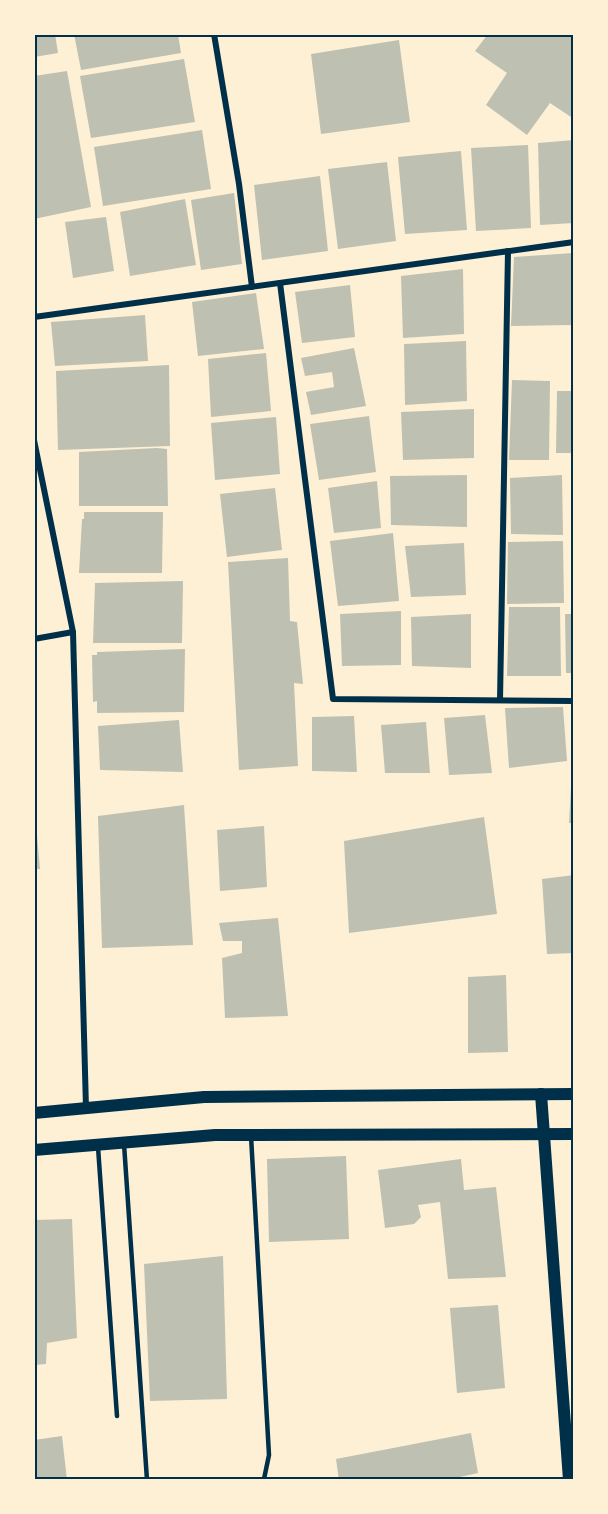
<svg xmlns="http://www.w3.org/2000/svg" width="608" height="1514" viewBox="0 0 608 1514" font-family="Spectral,serif">
<rect width="100%" height="100%" fill="#fdf0d5"/>
<!-- building -->
<g fill="#bec0b2">
<polygon points="34,34 55,34 58,53 34,57"/>
<polygon points="74,34 178,34 181,53 81,70"/>
<polygon points="488,34 574,34 574,119 550,103 527,135 486,105 507,73 475,51"/>
<polygon points="399,40 410,122 321,134 311,54"/>
<polygon points="184,59 195,122 91,138 80,76"/>
<polygon points="67,71 91,207 34,219 34,76"/>
<polygon points="202,130 211,189 103,206 94,147"/>
<polygon points="574,140 574,223 540,225 538,143"/>
<polygon points="528,145 531,228 476,231 471,148"/>
<polygon points="461,151 467,230 405,234 398,157"/>
<polygon points="387,162 396,241 338,249 328,169"/>
<polygon points="320,176 328,251 262,260 254,185"/>
<polygon points="234,193 242,264 201,270 191,200"/>
<polygon points="185,199 196,265 130,276 120,212"/>
<polygon points="106,217 114,271 73,278 65,222"/>
<polygon points="573,253 572,325 511,326 514,257"/>
<polygon points="463,269 464,334 403,338 401,276"/>
<polygon points="350,285 355,337 302,343 295,292"/>
<polygon points="256,293 264,349 198,356 192,302"/>
<polygon points="145,315 148,361 55,366 51,322"/>
<polygon points="466,341 467,401 405,405 404,344"/>
<polygon points="354,348 366,406 311,415 306,392 334,387 332,372 305,376 301,358"/>
<polygon points="266,353 271,411 211,417 208,359"/>
<polygon points="169,365 170,446 58,450 56,371"/>
<polygon points="512,380 550,381 549,460 509,460"/>
<polygon points="557,391 574,391 574,453 556,453"/>
<polygon points="474,409 474,458 403,460 401,412"/>
<polygon points="369,416 376,472 319,480 310,424"/>
<polygon points="276,417 280,474 215,480 211,423"/>
<polygon points="157,448 167,449 168,506 79,506 79,452"/>
<polygon points="467,475 467,527 391,525 390,476"/>
<polygon points="562,475 563,535 511,534 510,478"/>
<polygon points="377,481 381,528 334,533 328,488"/>
<polygon points="275,488 282,550 227,557 220,494"/>
<polygon points="84,512 163,512 162,573 79,573 82,519 84,519"/>
<polygon points="393,533 399,601 338,606 330,541"/>
<polygon points="563,541 564,603 507,604 508,542"/>
<polygon points="464,543 466,595 411,597 405,546"/>
<polygon points="288,558 290,621 297,622 303,684 294,683 298,766 239,770 228,562"/>
<polygon points="183,581 182,643 93,643 95,583"/>
<polygon points="509,607 560,607 561,676 507,676"/>
<polygon points="401,611 401,665 342,666 340,614"/>
<polygon points="471,614 471,668 412,666 411,617"/>
<polygon points="565,614 574,614 574,673 566,673"/>
<polygon points="185,649 184,712 97,713 97,701 93,702 92,655 97,655 97,652"/>
<polygon points="563,707 567,761 509,768 505,708"/>
<polygon points="485,715 492,773 449,775 444,718"/>
<polygon points="354,716 357,772 312,771 312,717"/>
<polygon points="179,720 183,772 100,770 98,726"/>
<polygon points="426,722 430,773 385,773 381,725"/>
<polygon points="572,770 574,770 574,823 569,823"/>
<polygon points="184,805 193,945 102,948 98,816"/>
<polygon points="484,817 497,914 349,933 344,841"/>
<polygon points="34,824 36,824 40,869 34,869"/>
<polygon points="264,826 267,887 220,891 217,830"/>
<polygon points="574,875 574,953 547,954 542,879"/>
<polygon points="278,918 288,1016 225,1018 222,958 242,953 242,941 223,941 219,923"/>
<polygon points="506,975 508,1052 468,1053 468,977"/>
<polygon points="346,1156 349,1239 269,1242 267,1159"/>
<polygon points="461,1159 464,1190 496,1187 506,1277 448,1279 440,1202 418,1205 421,1217 414,1224 385,1228 378,1170"/>
<polygon points="72,1219 77,1338 47,1343 46,1364 34,1365 34,1220"/>
<polygon points="223,1256 227,1399 150,1401 144,1264"/>
<polygon points="498,1305 505,1388 457,1393 450,1308"/>
<polygon points="471,1433 478,1473 446,1480 339,1480 336,1459"/>
<polygon points="62,1436 67,1480 34,1480 34,1440"/>
</g>
<g fill="none" stroke-linecap="round" stroke-linejoin="round">
<!-- service -->
<g stroke="#003049" stroke-width="4.5">
<polyline points="251,1136 269,1455 264,1479 258,1480"/>
<polyline points="124,1144 147,1480"/>
<polyline points="98,1147 117,1416"/>
</g>
<!-- minor -->
<g stroke="#003049" stroke-width="6">
<polyline points="214,34 239,184 252,287"/>
<polyline points="280,283 333,699 574,701"/>
<polyline points="34,317 574,242"/>
<polyline points="34,440 73,632 86,1108"/>
<polyline points="34,639 73,632"/>
<polyline points="500,700 508,251"/>
</g>
<!-- secondary -->
<g stroke="#003049" stroke-width="12">
<polyline points="541,1094 569,1480"/>
<polyline points="34,1113 204,1097 574,1094"/>
<polyline points="34,1150 215,1135 574,1134"/>
</g>
</g>
<!-- border -->
<rect width="608" height="1514" fill="none" stroke="#fdf0d5" stroke-width="72"/>
<rect x="36" y="36" width="536" height="1442" fill="none" stroke="#003049" stroke-width="2"/>
</svg>
